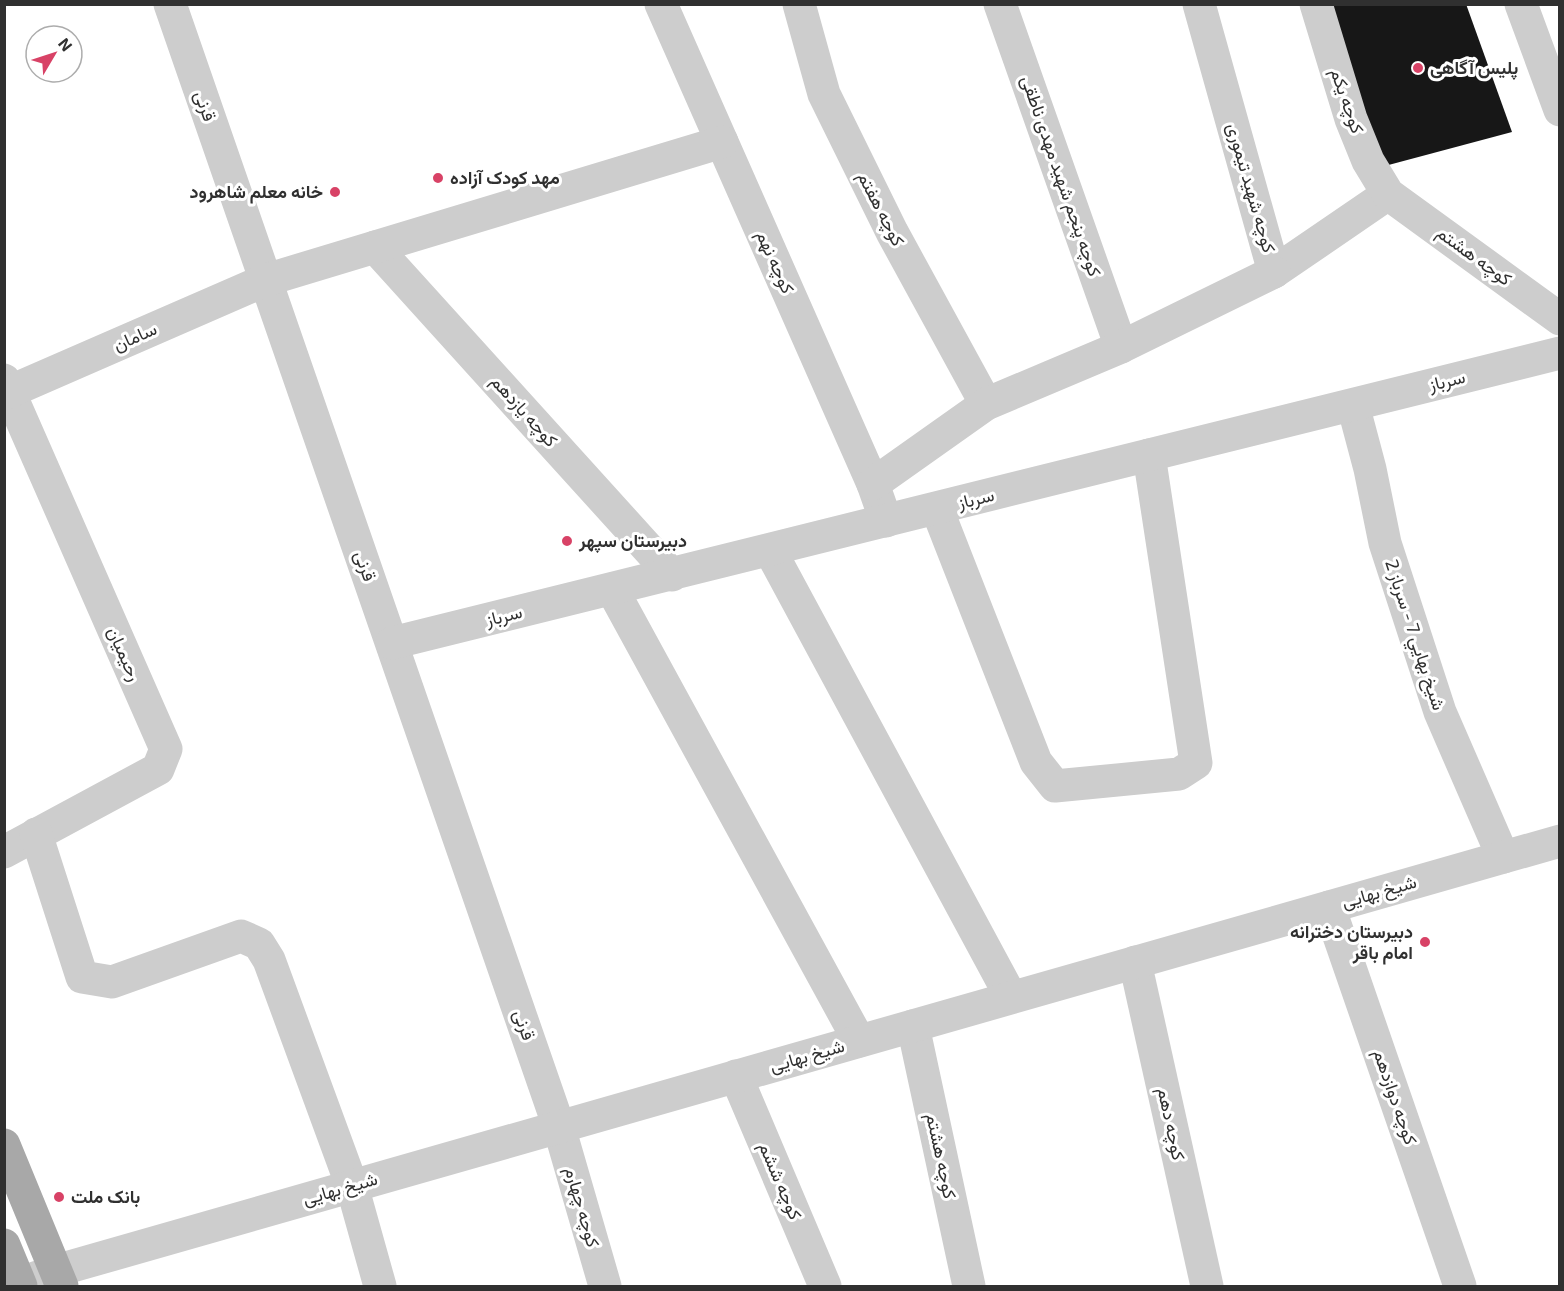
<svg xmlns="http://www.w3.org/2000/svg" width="1564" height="1291" viewBox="0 0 1564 1291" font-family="'Exo 2',Vazirmatn,sans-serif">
<rect width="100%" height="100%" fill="#fff"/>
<!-- building -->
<polygon fill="#171717" points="1324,4 1466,4 1512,132 1381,167"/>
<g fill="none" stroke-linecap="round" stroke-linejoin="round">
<!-- minor -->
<g stroke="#cdcdcd" stroke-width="33">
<polyline points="170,4 559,1127 605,1286"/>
<polyline points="661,4 873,484 886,521"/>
<polyline points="799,4 824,94 892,232 986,404"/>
<polyline points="1000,4 1121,347"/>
<polyline points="1199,4 1274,272 1388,194"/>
<polyline points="1316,4 1351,119 1368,161 1388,194 1560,319"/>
<polyline points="1521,4 1560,110"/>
<polyline points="375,247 672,575"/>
<polyline points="4,380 166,749 158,769 4,852"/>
<polyline points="4,394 266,280 722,142"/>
<polyline points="1353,405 1370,469 1385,543 1440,712 1503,857"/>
<polyline points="873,484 986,404 1121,347 1274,272"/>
<polyline points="937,509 1036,762 1055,786 1179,774 1196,763 1149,455"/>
<polyline points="770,550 1011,997"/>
<polyline points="612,589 859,1041"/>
<polyline points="392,643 1560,353"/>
<polyline points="36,834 82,977 112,982 241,936 259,944 269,960 352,1186 380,1286"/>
<polyline points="1329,907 1460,1286"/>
<polyline points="1135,962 1207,1286"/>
<polyline points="913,1026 969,1286"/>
<polyline points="736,1076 825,1286"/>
<polyline points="20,1283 55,1271 1560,841"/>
</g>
<!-- major -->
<g stroke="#a8a8a8" stroke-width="33">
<polyline points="4,1145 62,1286"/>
<polyline points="4,1245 21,1286"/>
</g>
</g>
<!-- markers -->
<g fill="#d84266" stroke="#fff" stroke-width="2">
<circle cx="1418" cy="68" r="6"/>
<circle cx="438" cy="178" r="6"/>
<circle cx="335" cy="192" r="6"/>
<circle cx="567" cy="541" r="6"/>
<circle cx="1425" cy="942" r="6"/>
<circle cx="59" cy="1197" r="6"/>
</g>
<g text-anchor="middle" stroke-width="6" stroke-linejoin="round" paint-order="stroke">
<!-- poi labels -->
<g font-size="18" font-weight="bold" fill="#303030" stroke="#fff" text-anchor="start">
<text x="1430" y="74">پلیس آگاهی</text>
<text x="450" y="184">مهد کودک آزاده</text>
<text x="323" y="198" text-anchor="end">خانه معلم شاهرود</text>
<text x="579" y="547">دبیرستان سپهر</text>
<text x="1413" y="938" text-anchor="end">دبیرستان دخترانه<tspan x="1413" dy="21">امام باقر</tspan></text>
<text x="71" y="1203">بانک ملت</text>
</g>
<!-- street labels -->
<g font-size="18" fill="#303030" stroke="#fff">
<text transform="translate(1347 101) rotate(71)" y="6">کوچه یکم</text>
<text transform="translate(205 106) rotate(71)" y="6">قرنی</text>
<text transform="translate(1061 176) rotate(71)" y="6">کوچه پنجم شهید مهدی ناطقی</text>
<text transform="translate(1251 188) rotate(74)" y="6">کوچه شهید تیموری</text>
<text transform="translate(881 209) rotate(63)" y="6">کوچه هفتم</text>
<text transform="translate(1474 256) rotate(36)" y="6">کوچه هشتم</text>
<text transform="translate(775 262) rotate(66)" y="6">کوچه نهم</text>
<text transform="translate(135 337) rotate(-24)" y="6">سامان</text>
<text transform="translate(1447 381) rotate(-14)" y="6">سرباز</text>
<text transform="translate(524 411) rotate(48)" y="6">کوچه یازدهم</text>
<text transform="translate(976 499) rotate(-14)" y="6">سرباز</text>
<text transform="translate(365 566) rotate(71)" y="6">قرنی</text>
<text transform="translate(504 616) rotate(-14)" y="6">سرباز</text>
<text transform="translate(1415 635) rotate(72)" y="6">شيخ بهايي 7 - سرباز 2</text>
<text transform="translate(124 654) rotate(66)" y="6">رحیمیان</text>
<text transform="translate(1379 892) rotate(-16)" y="6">شیخ بهایی</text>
<text transform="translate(524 1025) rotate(71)" y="6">قرنی</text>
<text transform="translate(807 1056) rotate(-16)" y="6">شیخ بهایی</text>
<text transform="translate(1395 1097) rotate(71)" y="6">کوچه دوازدهم</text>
<text transform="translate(1171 1124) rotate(78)" y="6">کوچه دهم</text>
<text transform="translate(941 1156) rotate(78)" y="6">کوچه هشتم</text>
<text transform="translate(780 1181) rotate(67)" y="6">کوچه ششم</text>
<text transform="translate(340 1189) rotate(-16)" y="6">شیخ بهایی</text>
<text transform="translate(582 1207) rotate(74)" y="6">کوچه چهارم</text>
</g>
</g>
<!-- border -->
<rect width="1564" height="1291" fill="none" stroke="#303030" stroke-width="12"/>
<!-- north arrow -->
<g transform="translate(54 54) rotate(51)"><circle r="28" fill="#ffffff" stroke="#acacac" stroke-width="1.5"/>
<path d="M0-4.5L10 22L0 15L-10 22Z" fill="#d84266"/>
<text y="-9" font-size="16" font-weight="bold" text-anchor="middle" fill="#303030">N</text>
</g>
</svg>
